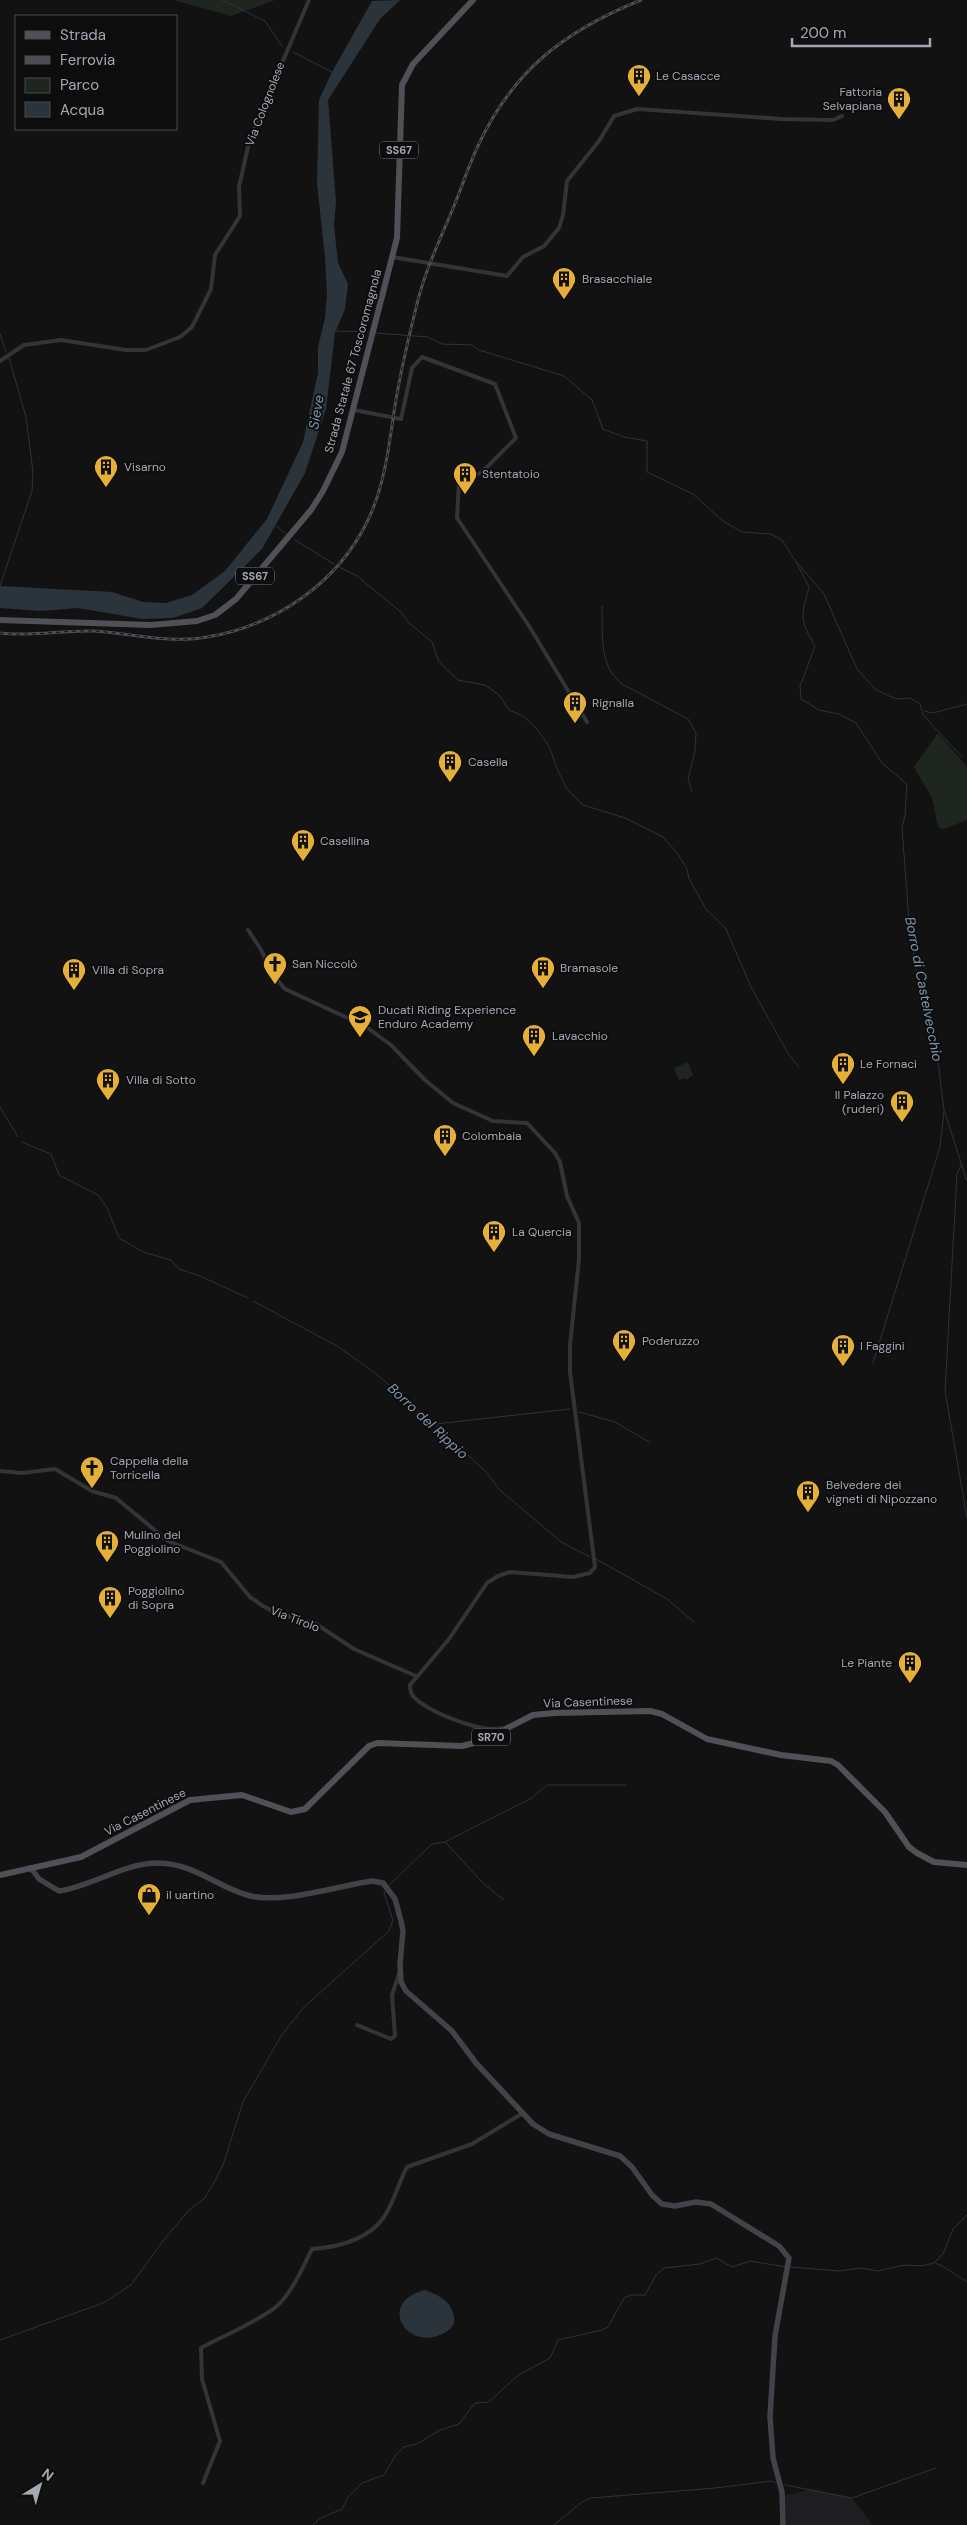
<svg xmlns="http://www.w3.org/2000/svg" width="967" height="2525" viewBox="0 0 967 2525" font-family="'DM Sans',sans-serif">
<rect width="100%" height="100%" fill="#121213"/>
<!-- built -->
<polygon fill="#1e1e20" points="811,2489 852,2498 873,2525 781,2525 780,2497"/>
<!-- green -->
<g fill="#1f2620">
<polygon points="173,0 275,0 231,16"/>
<polygon points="938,733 967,767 967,820 944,829 938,827 932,798 914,767"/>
<polygon points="688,1062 693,1075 686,1080 685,1078 679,1080 674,1068"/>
</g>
<!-- water -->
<g fill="#2c343b">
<polygon points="400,0 380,19 328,100 336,202 334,225 338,263 348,284 345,309 335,333 326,409 305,473 262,549 202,608 173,618 142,619 78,608 42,611 0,608 0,586 112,592 143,602 166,603 192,595 225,571 267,519 303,442 318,373 318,347 325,318 327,294 325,257 317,183 319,100 332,72 372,1"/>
<path d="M 425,2290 C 437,2295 449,2299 453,2313 C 456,2322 454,2327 446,2332 C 408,2355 375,2302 425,2290 Z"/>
</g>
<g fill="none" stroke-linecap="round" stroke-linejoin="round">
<!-- stream -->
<g stroke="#2c343b" stroke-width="1">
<polyline points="222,0 265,21 282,46"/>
<polyline points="293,52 332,72"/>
<polyline points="336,331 369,332"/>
<polyline points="376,333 428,337 442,344 472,345 479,350 564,376 592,400 603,429 624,437 647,441 647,472 693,494 723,521 742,532 771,534 782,540 794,559 824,594 857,669 875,689 889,696 898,699 910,698 920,704 923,715 962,757"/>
<polyline points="0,334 6,352"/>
<polyline points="275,525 286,534"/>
<polyline points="295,540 334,564"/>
<path d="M 796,562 L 809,587 C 801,618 799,618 815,646 L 800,686 L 801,699 L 819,710 L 839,714 L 856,723 L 882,763 L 907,784 L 905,815 L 902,828 L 910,933 L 916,969 L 936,1045 L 944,1110 L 967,1181"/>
<polyline points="339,567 357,576 402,613 409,623 432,642 439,662 458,680 485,685 499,695 509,710 523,716 536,728 549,746 558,771 567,789 583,805 625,818 663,837 678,854 687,869 689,879 706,909 726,929 751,987 789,1055 799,1067"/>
<polyline points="0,586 32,491 33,472 26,417 9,358"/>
<path d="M 602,606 C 603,634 598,665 622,684 L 688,719 L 696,733 L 695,751 L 688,779 L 692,792"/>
<polyline points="924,711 933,713 967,704"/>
<polyline points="0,1107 18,1137"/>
<polyline points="22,1142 51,1154 59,1175 98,1195 107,1208 119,1238 143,1252 171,1260 179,1269 200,1276 248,1298"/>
<polyline points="961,1165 957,1174 945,1391 967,1518"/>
<polyline points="253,1301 337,1346 375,1373 435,1424 485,1471 500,1490 561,1542 590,1557"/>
<polyline points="873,1363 940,1147 944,1111"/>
<polyline points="579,1412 615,1422 649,1442"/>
<polyline points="436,1424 570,1409"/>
<polyline points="596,1559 667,1599 694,1622"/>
<polyline points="446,1843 484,1884 504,1900"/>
<polyline points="387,1887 432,1844 445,1842 532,1798 547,1785 626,1785"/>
<polyline points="935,2263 944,2267 967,2282"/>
<polyline points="790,2267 839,2271 861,2268 878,2271 904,2265 921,2266 934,2263 943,2254 953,2229 967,2215"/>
<polyline points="0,2340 103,2303 131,2285 163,2241 190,2209 204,2199 214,2183 223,2165 243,2102 281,2036 304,2007 389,1931 393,1920 384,1893 386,1890"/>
<polyline points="785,2485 852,2498 936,2468"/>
<polyline points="313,2525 319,2519 342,2509 348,2497 362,2483 384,2475 396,2455 404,2447 417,2444 440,2430 459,2424 475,2403 489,2402 517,2376 550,2358 558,2340 602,2330 608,2327 624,2298 631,2295 645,2295 656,2275 664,2268 700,2264 716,2258 732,2267 750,2261 786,2267"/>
<polyline points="554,2525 582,2502 591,2498 715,2488 771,2481 776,2483"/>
</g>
<!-- street -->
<g stroke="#333438" stroke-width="4">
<polyline points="392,257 507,276 523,257 544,246 559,228 563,215 567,181 599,141 614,116 637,109 782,119 833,120 842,116"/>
<polyline points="0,361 24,345 61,340 126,350 146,350 180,337 192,327 211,289 215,255 240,216 239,187 250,138 309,0"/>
<polyline points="354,410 401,419 412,368 422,357 495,384 516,438 482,472 459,483 457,518 529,626 587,722"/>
<path d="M 248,930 L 260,948 L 274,976 L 285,989 L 365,1026 L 391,1045 L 425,1080 L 453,1103 L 493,1121 L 527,1123 L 555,1153 L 560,1162 L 567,1196 L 579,1223 L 579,1259 L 570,1345 L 570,1372 L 595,1567 L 590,1573 L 573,1577 L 510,1572 L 498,1576 L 487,1583 L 449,1639 L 410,1685 C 410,1689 410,1692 413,1696 C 425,1711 483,1734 501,1728 L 504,1731"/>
<polyline points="0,1471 22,1473 55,1469 92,1491 116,1498 168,1541 221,1562 250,1597 263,1606 274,1612 316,1624 354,1649 416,1676"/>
<polyline points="357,2025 391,2039 395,2036 392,1995 399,1974"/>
<path d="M 203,2483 L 220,2441 L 202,2379 L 201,2348 C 221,2337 261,2320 277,2306 C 293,2291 302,2269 312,2249 C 339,2247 368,2240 384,2217 C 393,2204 399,2182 407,2167 L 472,2144 L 523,2113"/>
</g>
<!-- secondary -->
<path stroke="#414348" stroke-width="5.5" d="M 31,1868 L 39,1879 L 59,1891 C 93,1886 123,1863 158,1863 C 196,1864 215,1886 247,1895 C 281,1905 337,1886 372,1881 L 383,1883 L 395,1899 L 401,1921 L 403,1931 L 400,1964 L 401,1982 L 406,1991 L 452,2031 L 476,2063 L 533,2124 L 549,2134 L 620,2156 L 632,2167 L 652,2195 L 662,2204 L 675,2206 L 696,2202 L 711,2204 L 779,2246 L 789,2258 L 775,2336 L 770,2417 L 773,2458 L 782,2492 L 783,2525"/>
<!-- primary -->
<g stroke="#4f5157" stroke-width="6">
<polyline points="0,620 151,625 197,621 215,615 236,599 311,510 323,491 342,452 397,238 402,85 413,64 473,0"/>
<polyline points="0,1875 81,1857 190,1800 242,1795 291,1812 305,1809 369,1746 377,1743 462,1746 482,1741 533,1715 554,1713 650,1711 662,1714 707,1739 781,1755 831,1761 838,1765 885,1812 909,1847 917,1853 934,1862 967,1865"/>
</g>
<!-- rail casing -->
<g stroke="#4c4e53" stroke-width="3">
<path id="rail" d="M 0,633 C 31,637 62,630 93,631 C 130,633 170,644 207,637 C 275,626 338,583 368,520 C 383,489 388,453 393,419 C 398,382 407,344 416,308 C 424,272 440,240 454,206 C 462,187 468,167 477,148 C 512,71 564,31 641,0"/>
</g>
<!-- rail -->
<use href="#rail" stroke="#0d0d0e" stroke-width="1" stroke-dasharray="4" stroke-linecap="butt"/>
</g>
<!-- icons -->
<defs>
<g id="building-pin" transform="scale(1.25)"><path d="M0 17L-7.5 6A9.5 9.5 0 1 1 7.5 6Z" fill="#e6b038" stroke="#0d0d0e"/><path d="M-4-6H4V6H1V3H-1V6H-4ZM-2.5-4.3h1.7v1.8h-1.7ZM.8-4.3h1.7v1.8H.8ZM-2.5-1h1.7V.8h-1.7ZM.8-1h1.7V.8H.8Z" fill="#111"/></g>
<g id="church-pin" transform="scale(1.25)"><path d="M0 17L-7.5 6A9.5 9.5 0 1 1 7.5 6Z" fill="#e6b038" stroke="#0d0d0e"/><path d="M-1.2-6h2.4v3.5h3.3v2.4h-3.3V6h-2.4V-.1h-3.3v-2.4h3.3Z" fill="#111"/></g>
<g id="school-pin" transform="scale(1.25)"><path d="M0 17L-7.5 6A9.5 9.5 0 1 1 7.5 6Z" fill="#e6b038" stroke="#0d0d0e"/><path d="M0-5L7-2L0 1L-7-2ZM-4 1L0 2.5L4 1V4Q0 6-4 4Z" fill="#111"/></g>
<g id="shop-pin" transform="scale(1.25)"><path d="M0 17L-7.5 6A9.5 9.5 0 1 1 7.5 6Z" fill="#e6b038" stroke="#0d0d0e"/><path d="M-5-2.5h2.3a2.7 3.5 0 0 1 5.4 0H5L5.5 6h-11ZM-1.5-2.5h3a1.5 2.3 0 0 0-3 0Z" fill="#111"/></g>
</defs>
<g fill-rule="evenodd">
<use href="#building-pin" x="639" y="76"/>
<use href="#building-pin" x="899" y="99"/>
<use href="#building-pin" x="564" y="279"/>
<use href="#building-pin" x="106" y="467"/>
<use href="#building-pin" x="465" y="474"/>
<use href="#building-pin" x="575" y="703"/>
<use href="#building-pin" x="450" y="762"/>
<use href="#building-pin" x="303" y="841"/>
<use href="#church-pin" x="275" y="964"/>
<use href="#building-pin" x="543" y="968"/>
<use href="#building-pin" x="74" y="970"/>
<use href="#school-pin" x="360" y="1017"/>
<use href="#building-pin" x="534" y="1036"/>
<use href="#building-pin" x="843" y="1064"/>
<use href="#building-pin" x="108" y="1080"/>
<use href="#building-pin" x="902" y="1102"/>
<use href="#building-pin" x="445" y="1136"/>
<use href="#building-pin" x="494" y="1232"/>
<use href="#building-pin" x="624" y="1341"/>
<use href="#building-pin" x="843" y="1346"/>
<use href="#church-pin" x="92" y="1468"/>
<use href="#building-pin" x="808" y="1492"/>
<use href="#building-pin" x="107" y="1542"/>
<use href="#building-pin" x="110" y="1598"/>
<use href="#building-pin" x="910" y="1663"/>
<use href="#shop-pin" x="149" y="1895"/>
</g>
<g text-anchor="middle" stroke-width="4" stroke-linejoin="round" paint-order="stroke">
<!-- shield labels -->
<g fill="#0d0d0e" stroke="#777a82" stroke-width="1">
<rect x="380" y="141.5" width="38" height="17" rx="4"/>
<rect x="236" y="567.5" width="38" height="17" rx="4"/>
<rect x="472" y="1728.5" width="38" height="17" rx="4"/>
</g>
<g font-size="11" font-weight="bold" fill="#a4a8b3">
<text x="399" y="154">SS67</text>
<text x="255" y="580">SS67</text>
<text x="491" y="1741">SR70</text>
</g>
<!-- poi labels -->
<g font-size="12" fill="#a4a8b3" stroke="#0d0d0e" text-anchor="start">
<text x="656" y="80">Le Casacce</text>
<text x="882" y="96" text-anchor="end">Fattoria<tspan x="882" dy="14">Selvapiana</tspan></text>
<text x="582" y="283">Brasacchiale</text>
<text x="124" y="471">Visarno</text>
<text x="482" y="478">Stentatoio</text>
<text x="592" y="707">Rignalla</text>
<text x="468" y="766">Casella</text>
<text x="320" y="845">Casellina</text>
<text x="292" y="968">San Niccolò</text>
<text x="560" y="972">Bramasole</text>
<text x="92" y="974">Villa di Sopra</text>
<text x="378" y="1014">Ducati Riding Experience<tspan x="378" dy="14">Enduro Academy</tspan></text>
<text x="552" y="1040">Lavacchio</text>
<text x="860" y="1068">Le Fornaci</text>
<text x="126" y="1084">Villa di Sotto</text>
<text x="884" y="1099" text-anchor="end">Il Palazzo<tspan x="884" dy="14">(ruderi)</tspan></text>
<text x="462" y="1140">Colombaia</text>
<text x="512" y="1236">La Quercia</text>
<text x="642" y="1345">Poderuzzo</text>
<text x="860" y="1350">I Faggini</text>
<text x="110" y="1465">Cappella della<tspan x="110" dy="14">Torricella</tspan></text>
<text x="826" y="1489">Belvedere dei<tspan x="826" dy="14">vigneti di Nipozzano</tspan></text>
<text x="124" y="1539">Mulino del<tspan x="124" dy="14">Poggiolino</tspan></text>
<text x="128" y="1595">Poggiolino<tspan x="128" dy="14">di Sopra</tspan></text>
<text x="892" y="1667" text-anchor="end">Le Piante</text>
<text x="166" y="1899">il uartino</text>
</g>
<!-- street labels -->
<g font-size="12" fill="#a4a8b3" stroke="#0d0d0e">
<text transform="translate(265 104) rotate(-69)" y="4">Via Colognolese</text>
<text transform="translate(353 361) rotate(-75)" y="4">Strada Statale 67 Toscoromagnola</text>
<text transform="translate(295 1619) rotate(21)" y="4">Via Tirolo</text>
<text transform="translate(588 1702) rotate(-2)" y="4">Via Casentinese</text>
<text transform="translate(145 1812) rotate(-27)" y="4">Via Casentinese</text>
</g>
<!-- water labels -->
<g font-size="14" font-style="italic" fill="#7d95ad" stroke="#0d0d0e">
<text transform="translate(316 412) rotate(-80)" y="5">Sieve</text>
<text transform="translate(924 989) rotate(79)" y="5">Borro di Castelvecchio</text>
<text transform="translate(428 1421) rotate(43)" y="5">Borro del Rippio</text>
</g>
</g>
<!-- legend -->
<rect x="15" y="15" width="162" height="115" fill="#0d0d0e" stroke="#494b50"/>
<rect x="25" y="31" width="25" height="8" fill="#4f5157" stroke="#494b50"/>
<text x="60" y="40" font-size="15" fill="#a4a8b3">Strada</text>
<rect x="25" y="56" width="25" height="8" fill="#4c4e53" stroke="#494b50"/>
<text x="60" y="65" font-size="15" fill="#a4a8b3">Ferrovia</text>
<rect x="25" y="78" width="25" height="15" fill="#1f2620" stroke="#494b50"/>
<text x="60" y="90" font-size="15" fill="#a4a8b3">Parco</text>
<rect x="25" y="102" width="25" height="15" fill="#2c343b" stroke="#494b50"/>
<text x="60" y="115" font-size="15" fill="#a4a8b3">Acqua</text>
<!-- north arrow -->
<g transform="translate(40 2485) rotate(37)" stroke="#0d0d0e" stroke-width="4" paint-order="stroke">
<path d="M0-4L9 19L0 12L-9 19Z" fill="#a4a8b3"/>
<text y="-8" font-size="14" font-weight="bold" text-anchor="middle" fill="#a4a8b3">N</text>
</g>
<!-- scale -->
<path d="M792 38v8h138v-8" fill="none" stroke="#a4a8b3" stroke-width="2.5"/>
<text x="800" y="38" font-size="15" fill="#a4a8b3" stroke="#0d0d0e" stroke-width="4" paint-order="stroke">200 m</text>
</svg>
